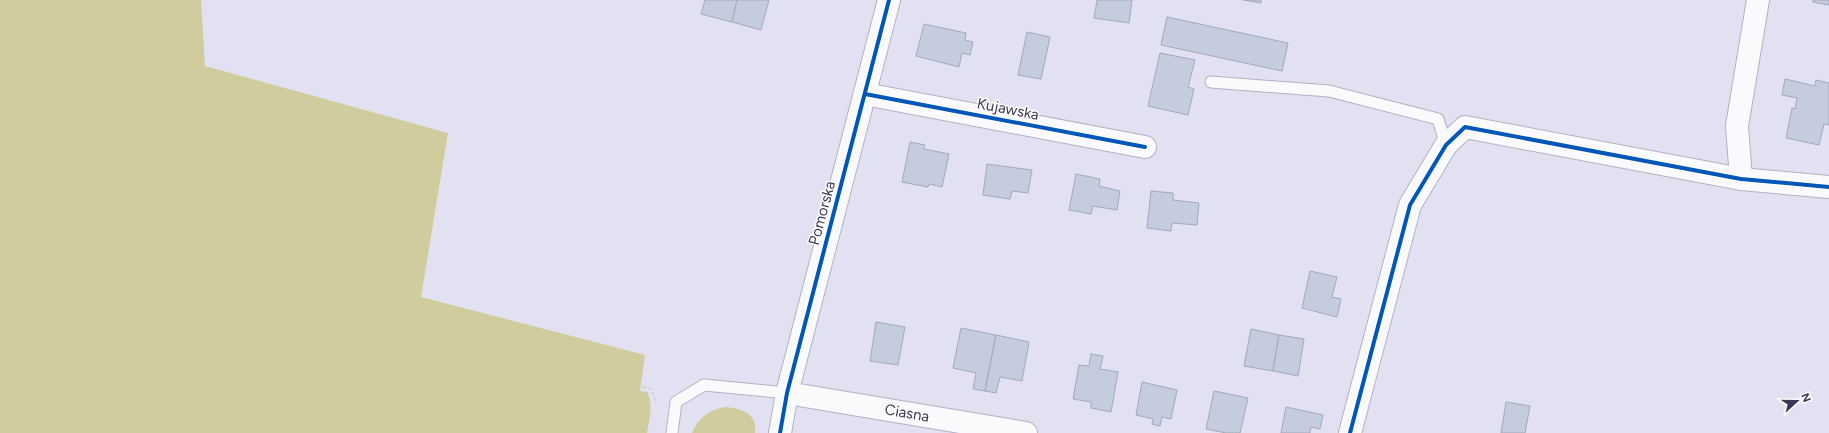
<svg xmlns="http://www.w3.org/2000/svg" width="1829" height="433" viewBox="0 0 1829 433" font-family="Figtree,sans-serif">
<rect width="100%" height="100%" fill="#e1e1f2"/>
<!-- green -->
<g fill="#d1cc9d">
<path d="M 0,0 L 201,0 L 205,66 L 448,133 L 421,297 L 645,355 L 640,391 L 647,392 C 654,405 649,419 647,433 L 0,433 Z"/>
<path d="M 725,407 C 741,408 758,414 755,433 L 692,433 C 698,418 709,410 725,407 Z"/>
</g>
<!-- building -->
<g fill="#c6cce0" stroke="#a3a8bc">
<polygon points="705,0 737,0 732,22 701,14"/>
<polygon points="737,0 769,0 761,30 732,22"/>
<polygon points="1097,0 1132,0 1129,23 1094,18"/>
<polygon points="1243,0 1261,0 1261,3"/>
<polygon points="1813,0 1829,0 1829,5 1813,2"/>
<polygon points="1167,17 1288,43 1282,71 1161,45"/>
<polygon points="924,24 966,33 965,40 973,42 970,55 962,53 959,67 916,56"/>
<polygon points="1027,32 1050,37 1041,79 1018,75"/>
<polygon points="1160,53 1195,60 1188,87 1194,89 1188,115 1148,106"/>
<polygon points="1785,79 1815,86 1816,80 1829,83 1829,125 1824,124 1819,145 1786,138 1792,108 1795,109 1797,98 1782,95"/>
<polygon points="910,142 925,145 924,149 949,154 942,187 929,184 928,187 902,182"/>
<polygon points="987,164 1032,170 1028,193 1012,191 1010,199 983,195"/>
<polygon points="1076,174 1100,179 1099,186 1120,191 1117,210 1093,206 1091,214 1069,210"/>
<polygon points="1151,191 1173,193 1173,200 1199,203 1197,225 1172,223 1171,231 1147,228"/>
<polygon points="1310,271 1337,277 1332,297 1341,299 1337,317 1302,308"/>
<polygon points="876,322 905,327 898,365 870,361"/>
<polygon points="961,328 996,335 985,391 973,389 976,373 953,368"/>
<polygon points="1251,329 1279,335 1273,371 1244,366"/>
<polygon points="996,335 1029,342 1022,381 1000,377 996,393 985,391"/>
<polygon points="1279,335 1304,339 1298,376 1273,371"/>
<polygon points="1091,354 1103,356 1100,369 1118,372 1111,412 1091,408 1091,402 1073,399 1079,365 1089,366"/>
<polygon points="1142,382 1177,390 1171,419 1162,417 1160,426 1152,424 1153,419 1136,415"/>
<polygon points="1214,391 1248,398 1240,433 1226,433 1206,429"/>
<polygon points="1506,402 1530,406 1525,433 1501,433"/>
<polygon points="1286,407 1323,415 1320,429 1311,427 1310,433 1281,433"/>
</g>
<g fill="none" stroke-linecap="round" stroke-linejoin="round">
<!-- service casing -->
<g stroke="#b2b2c6" stroke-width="13">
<g id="service">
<polyline points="1211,82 1329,91 1438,119 1446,145"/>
<polyline points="672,433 676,402 704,385 787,393"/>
</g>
</g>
<!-- minor casing -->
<g stroke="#b2b2c6" stroke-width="24">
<g id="minor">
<polyline points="865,94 1145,147"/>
<polyline points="1741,179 1737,126 1758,0"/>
<polyline points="787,393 1026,433"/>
<polyline points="780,433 787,393 889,0"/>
<polyline points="1350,433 1410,205 1446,145 1465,127 1741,179 1829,187"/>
</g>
</g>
<!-- path -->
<polyline stroke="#d5d5db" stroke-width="2.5" stroke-dasharray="3 3" stroke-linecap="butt" points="643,387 651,389 656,402"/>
<!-- service -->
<use href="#service" stroke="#fafafd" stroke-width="11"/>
<!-- minor -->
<use href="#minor" stroke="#fafafd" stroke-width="22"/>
<!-- cycleway casing -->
<g stroke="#fff" stroke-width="6">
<g id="cycleway">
<polyline points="865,94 1145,147"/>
<polyline points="780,433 787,393 889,0"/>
<polyline points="1350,433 1410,205 1446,145 1465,127 1741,179 1829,187"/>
</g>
</g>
<!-- cycleway -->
<use href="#cycleway" stroke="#0057b8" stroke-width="4"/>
</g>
<g text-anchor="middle" stroke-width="3" stroke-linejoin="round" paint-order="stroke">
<!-- street labels -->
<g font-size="15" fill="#393956" stroke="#fff">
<text transform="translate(1008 109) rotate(11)" y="5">Kujawska</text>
<text transform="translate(822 213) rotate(-75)" y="5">Pomorska</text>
<text transform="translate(907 413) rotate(10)" y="5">Ciasna</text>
</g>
</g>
<!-- north arrow -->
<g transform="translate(1797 401) rotate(69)" stroke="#ffffff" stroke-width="3" paint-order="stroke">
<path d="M0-3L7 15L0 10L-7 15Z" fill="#393956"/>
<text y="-6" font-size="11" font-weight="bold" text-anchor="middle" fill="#393956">N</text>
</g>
</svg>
